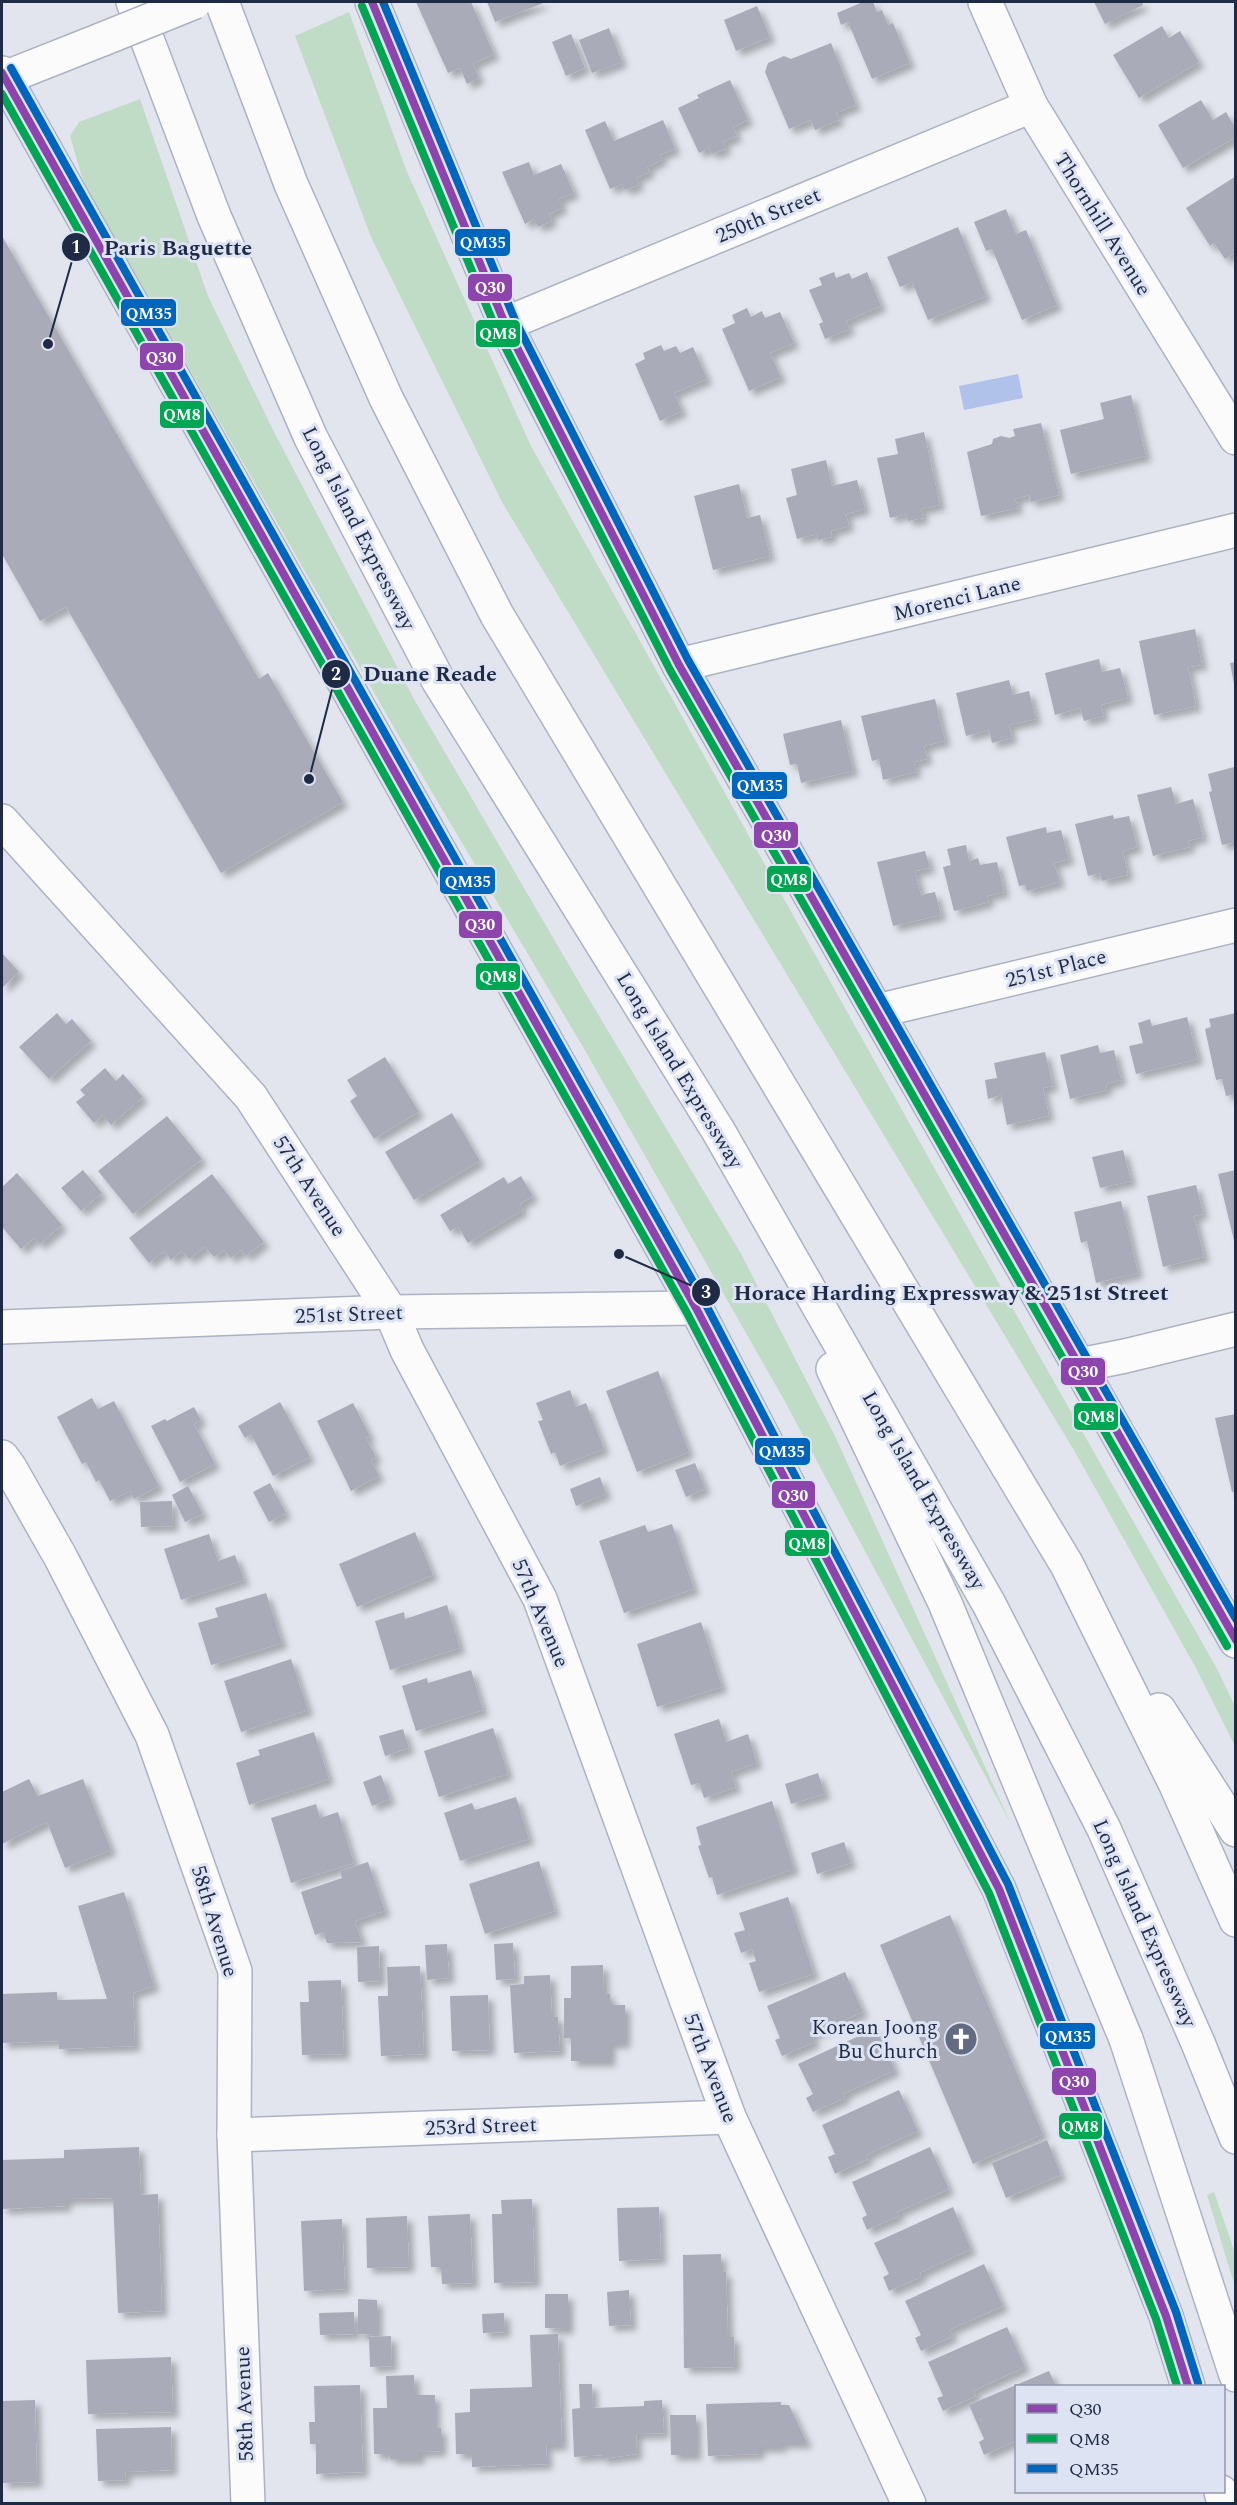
<svg xmlns="http://www.w3.org/2000/svg" width="1237" height="2505" viewBox="0 0 1237 2505" font-family="Spectral,serif">
<defs>
<filter id="shadow"><feDropShadow dx="5.5" dy="5.5" stdDeviation="3" flood-color="#0004"/></filter>
</defs>
<rect width="100%" height="100%" fill="#e2e5ed"/>
<!-- green -->
<g fill="#c0dcc6">
<polygon points="349,12 407,172 531,446 1045,1366 1216,1667 1235,1706 1235,1746 1197,1670 1075,1452 503,504 371,237 295,36"/>
<polygon points="140,99 208,296 273,430 415,701 583,989 740,1252 835,1436 1011,1824 783,1398 583,1047 404,745 84,184 70,136 79,122"/>
<polygon points="1214,2192 1235,2253 1235,2287 1207,2195"/>
</g>
<!-- water -->
<polygon fill="#b0c1ea" points="1018,374 1023,398 964,410 959,386"/>
<!-- building -->
<g fill="#aaabb9" filter="url(#shadow)">
<polygon points="416,2 471,2 494,54 473,64 479,78 467,84 460,68 448,73"/>
<polygon points="487,2 546,2 495,22"/>
<polygon points="863,2 873,2 877,12 882,10 888,25 893,23 910,63 872,79 848,22 841,25 837,13"/>
<polygon points="1094,2 1142,2 1143,5 1105,24"/>
<polygon points="757,6 770,37 736,51 724,20"/>
<polygon points="1162,26 1169,38 1180,31 1199,62 1139,98 1113,55"/>
<polygon points="609,28 622,62 592,73 579,40"/>
<polygon points="571,34 585,68 566,76 552,42"/>
<polygon points="831,43 856,105 836,113 839,120 815,130 811,120 789,129 765,72 768,63 784,56 791,59"/>
<polygon points="730,80 748,120 733,127 737,136 723,142 726,149 712,154 709,148 699,153 678,108 699,98 697,95"/>
<polygon points="1201,100 1213,120 1226,112 1236,129 1236,137 1183,168 1158,125"/>
<polygon points="663,120 675,149 660,155 662,160 647,167 650,172 636,178 639,185 625,190 622,184 610,189 585,130 605,121 614,141"/>
<polygon points="529,162 534,175 561,164 574,193 559,199 562,208 549,214 552,221 538,227 534,219 525,224 502,172"/>
<polygon points="1236,176 1236,252 1225,259 1214,243 1210,246 1186,208"/>
<polygon points="1006,209 1016,234 1026,230 1057,305 1022,320 992,249 986,251 974,222"/>
<polygon points="958,227 986,296 928,320 912,282 900,287 887,257"/>
<polygon points="2,236 259,679 268,673 343,802 221,873 66,607 40,621 2,554"/>
<polygon points="834,272 836,278 849,273 852,279 867,272 881,306 846,321 850,329 825,339 819,324 823,322 809,290 822,285 819,278"/>
<polygon points="747,308 751,317 762,311 765,318 780,312 794,343 770,353 781,377 749,391 722,329 735,323 732,315"/>
<polygon points="661,345 664,351 676,346 680,353 693,347 707,379 674,393 682,411 660,421 635,364 645,359 643,353"/>
<polygon points="1131,395 1146,456 1071,474 1060,430 1104,419 1100,403"/>
<polygon points="1041,423 1059,495 1031,502 1029,495 1015,499 1018,508 981,516 967,452 992,444 993,439 1001,436 1009,438 1015,436 1013,429"/>
<polygon points="924,432 940,505 921,509 923,518 908,521 906,514 890,518 877,458 898,454 895,439"/>
<polygon points="826,460 832,486 857,480 865,509 846,514 849,526 831,531 832,537 818,540 817,534 797,539 786,498 797,495 791,469"/>
<polygon points="739,484 747,518 760,515 770,556 713,570 694,496"/>
<polygon points="1195,629 1202,665 1188,667 1196,706 1154,715 1139,641"/>
<polygon points="1099,659 1102,672 1120,668 1128,698 1101,705 1104,716 1084,721 1080,708 1055,715 1045,673"/>
<polygon points="1236,662 1236,684 1234,684 1230,663"/>
<polygon points="1009,680 1013,695 1029,691 1036,719 1009,725 1012,738 992,743 989,730 966,736 956,693"/>
<polygon points="935,699 945,741 924,746 927,759 914,762 916,772 883,780 879,759 872,761 861,716"/>
<polygon points="841,720 853,771 801,783 797,764 790,765 783,734"/>
<polygon points="1234,767 1236,842 1222,845 1209,792 1212,791 1208,774"/>
<polygon points="1171,787 1176,804 1193,799 1203,837 1188,841 1190,847 1153,856 1137,795"/>
<polygon points="1113,815 1114,819 1129,816 1137,847 1123,851 1128,875 1102,881 1100,873 1088,876 1075,824"/>
<polygon points="1046,827 1047,833 1061,830 1069,859 1054,863 1060,882 1027,891 1025,885 1019,886 1006,837"/>
<polygon points="966,845 969,861 978,858 980,865 997,862 1004,892 987,896 989,902 954,911 943,867 951,865 947,849"/>
<polygon points="925,851 930,868 915,871 921,895 935,892 941,915 893,926 877,862"/>
<polygon points="2,953 19,972 2,988"/>
<polygon points="57,1013 66,1024 72,1019 91,1041 49,1079 19,1047"/>
<polygon points="1236,1013 1236,1094 1226,1096 1222,1079 1216,1080 1205,1029 1211,1027 1209,1019"/>
<polygon points="1187,1017 1198,1059 1136,1074 1129,1046 1143,1043 1138,1023 1150,1019 1152,1026"/>
<polygon points="1098,1045 1100,1053 1114,1050 1121,1080 1106,1084 1107,1090 1070,1099 1060,1055"/>
<polygon points="1045,1052 1053,1086 1043,1088 1049,1116 1007,1125 1001,1095 988,1099 985,1080 997,1078 994,1063"/>
<polygon points="385,1057 419,1112 374,1139 350,1101 357,1096 347,1080"/>
<polygon points="105,1068 116,1081 123,1074 143,1097 111,1125 103,1115 94,1123 76,1102 85,1095 80,1090"/>
<polygon points="452,1113 480,1161 414,1200 385,1152"/>
<polygon points="167,1116 202,1159 133,1214 98,1171"/>
<polygon points="1123,1150 1131,1181 1100,1188 1092,1157"/>
<polygon points="83,1170 102,1193 81,1211 61,1188"/>
<polygon points="1236,1170 1236,1245 1235,1245 1218,1174"/>
<polygon points="17,1173 62,1225 40,1244 34,1238 21,1249 2,1227 2,1187"/>
<polygon points="212,1174 264,1242 246,1256 241,1250 231,1258 224,1250 214,1257 205,1247 189,1259 182,1251 171,1260 164,1251 149,1263 129,1238"/>
<polygon points="521,1176 533,1196 520,1204 523,1210 468,1243 458,1227 450,1231 440,1215 504,1177 508,1184"/>
<polygon points="1196,1185 1203,1214 1194,1216 1204,1257 1163,1267 1147,1196"/>
<polygon points="1121,1201 1138,1273 1096,1283 1087,1241 1081,1243 1074,1212"/>
<polygon points="658,1371 689,1452 637,1472 606,1391"/>
<polygon points="570,1390 576,1407 586,1403 604,1449 560,1466 555,1452 551,1454 538,1421 543,1420 536,1403"/>
<polygon points="92,1398 98,1409 114,1401 159,1486 134,1499 130,1491 110,1501 99,1480 96,1482 86,1462 82,1464 57,1417"/>
<polygon points="280,1402 310,1457 273,1476 251,1434 245,1438 238,1426"/>
<polygon points="353,1403 370,1436 366,1438 376,1457 371,1460 379,1476 351,1491 317,1421"/>
<polygon points="194,1407 201,1420 194,1424 215,1464 180,1482 151,1426 165,1419 167,1421"/>
<polygon points="1236,1414 1236,1491 1232,1492 1215,1418"/>
<polygon points="695,1463 705,1489 686,1497 675,1470"/>
<polygon points="600,1477 606,1494 576,1506 570,1489"/>
<polygon points="270,1483 286,1513 269,1522 253,1492"/>
<polygon points="188,1486 203,1514 185,1522 172,1495"/>
<polygon points="172,1501 173,1526 141,1527 140,1502"/>
<polygon points="672,1524 694,1589 624,1613 599,1541 645,1525 648,1532"/>
<polygon points="415,1532 433,1575 357,1607 339,1564"/>
<polygon points="209,1534 218,1561 235,1555 244,1580 181,1600 164,1549"/>
<polygon points="266,1593 282,1643 211,1665 198,1623 218,1617 215,1608"/>
<polygon points="447,1605 460,1648 390,1670 375,1621 404,1612 405,1619"/>
<polygon points="701,1622 722,1687 657,1707 637,1644"/>
<polygon points="291,1659 308,1710 241,1732 224,1681"/>
<polygon points="471,1670 483,1710 416,1731 402,1686 427,1678 428,1683"/>
<polygon points="719,1719 726,1742 748,1734 757,1763 731,1772 736,1787 704,1798 699,1783 691,1785 674,1734"/>
<polygon points="493,1728 508,1774 439,1797 424,1751"/>
<polygon points="403,1729 409,1748 385,1756 379,1736"/>
<polygon points="314,1732 329,1779 249,1805 236,1763 260,1755 258,1750"/>
<polygon points="818,1773 825,1794 791,1804 785,1784"/>
<polygon points="381,1775 390,1799 372,1806 363,1782"/>
<polygon points="29,1779 38,1796 83,1779 111,1850 65,1868 47,1822 2,1844 2,1792"/>
<polygon points="516,1797 529,1839 460,1861 444,1813 472,1803 475,1810"/>
<polygon points="772,1801 794,1869 717,1895 712,1877 709,1878 698,1846 701,1845 696,1827"/>
<polygon points="316,1804 320,1818 338,1812 354,1863 291,1883 271,1818"/>
<polygon points="844,1842 851,1863 817,1874 811,1853"/>
<polygon points="539,1861 555,1911 485,1934 469,1884"/>
<polygon points="368,1862 385,1911 355,1921 362,1942 327,1943 323,1932 315,1935 301,1892 342,1878 340,1871"/>
<polygon points="124,1892 154,1986 133,1993 135,2046 59,2049 59,2041 2,2043 2,1994 57,1992 57,2000 107,1999 78,1906"/>
<polygon points="788,1897 814,1974 759,1992 749,1963 756,1961 752,1949 741,1953 734,1933 745,1930 739,1913"/>
<polygon points="950,1915 1043,2134 973,2164 880,1945"/>
<polygon points="513,1943 515,1979 496,1980 494,1944"/>
<polygon points="447,1944 449,1978 427,1980 425,1945"/>
<polygon points="379,1946 380,1981 358,1982 357,1947"/>
<polygon points="603,1965 604,1993 610,1994 610,2005 625,2005 625,2043 610,2043 610,2061 571,2061 571,2038 564,2038 564,1998 571,1998 571,1966"/>
<polygon points="420,1966 424,2054 381,2056 378,1996 388,1996 387,1967"/>
<polygon points="845,1972 863,2012 811,2034 815,2042 782,2056 775,2040 780,2038 767,2006"/>
<polygon points="550,1975 552,2017 558,2017 560,2051 514,2053 510,1985 524,1984 524,1976"/>
<polygon points="341,1980 344,2054 302,2055 300,2002 309,2002 308,1981"/>
<polygon points="488,1995 490,2050 452,2051 450,1996"/>
<polygon points="876,2028 895,2070 843,2094 845,2098 813,2112 806,2098 813,2094 798,2064"/>
<polygon points="899,2090 918,2131 866,2155 868,2159 835,2174 828,2157 835,2154 822,2125"/>
<polygon points="1047,2140 1061,2175 1006,2198 992,2163"/>
<polygon points="139,2147 141,2195 158,2194 162,2311 118,2313 113,2198 66,2199 66,2206 2,2209 2,2160 64,2158 64,2150"/>
<polygon points="930,2147 949,2189 897,2212 899,2216 867,2230 862,2218 867,2215 852,2182"/>
<polygon points="532,2199 535,2282 494,2283 492,2214 502,2214 501,2200"/>
<polygon points="659,2207 661,2259 619,2261 617,2208"/>
<polygon points="953,2207 971,2249 920,2273 921,2277 889,2291 883,2277 889,2274 874,2243"/>
<polygon points="470,2214 473,2283 442,2284 441,2267 431,2267 428,2216"/>
<polygon points="407,2216 409,2267 367,2268 366,2218"/>
<polygon points="342,2219 345,2289 304,2291 301,2221"/>
<polygon points="721,2254 721,2272 726,2272 728,2337 734,2337 735,2367 684,2368 683,2255"/>
<polygon points="984,2264 1003,2306 949,2330 953,2336 921,2351 915,2338 921,2335 905,2301"/>
<polygon points="629,2290 631,2325 609,2326 607,2292"/>
<polygon points="545,2294 568,2294 568,2329 545,2328"/>
<polygon points="358,2299 377,2300 377,2335 358,2334"/>
<polygon points="354,2312 355,2334 320,2335 319,2313"/>
<polygon points="504,2313 505,2332 483,2333 482,2314"/>
<polygon points="1007,2327 1025,2367 973,2391 976,2396 943,2411 937,2398 943,2396 928,2362"/>
<polygon points="558,2334 562,2445 546,2445 547,2464 472,2467 472,2454 456,2454 455,2413 470,2412 470,2389 532,2387 530,2335"/>
<polygon points="391,2336 392,2366 370,2367 369,2337"/>
<polygon points="171,2357 173,2412 88,2414 86,2360"/>
<polygon points="1049,2371 1056,2386 1016,2386 1016,2434 1015,2435 1016,2441 984,2455 979,2442 984,2439 969,2405"/>
<polygon points="414,2375 415,2395 435,2395 435,2428 441,2428 441,2451 419,2452 419,2459 390,2459 389,2454 374,2454 373,2408 387,2408 386,2376"/>
<polygon points="579,2384 592,2384 593,2408 644,2406 644,2401 662,2400 664,2433 636,2434 637,2454 602,2459 602,2455 574,2457 572,2409 580,2408"/>
<polygon points="360,2385 363,2472 316,2474 316,2444 310,2444 309,2422 315,2422 314,2386"/>
<polygon points="35,2400 37,2482 2,2483 2,2401"/>
<polygon points="781,2402 781,2405 789,2405 807,2443 781,2443 781,2447 759,2447 759,2454 708,2456 706,2404"/>
<polygon points="670,2415 696,2415 696,2455 671,2455"/>
<polygon points="171,2427 172,2470 125,2472 126,2480 98,2481 96,2429"/>
</g>
<g fill="none" stroke-linecap="round" stroke-linejoin="round">
<!-- minor casing -->
<g stroke="#acb2c2" stroke-width="36">
<g id="minor">
<polyline points="985,2 1031,106 1236,438"/>
<polyline points="2,79 103,39"/>
<polyline points="505,324 1031,106"/>
<polyline points="679,665 1236,530"/>
<polyline points="2,821 251,1097 391,1312 407,1350 540,1599 729,2117 909,2504"/>
<polyline points="877,1011 1236,925"/>
<polyline points="2,1327 391,1312 696,1308"/>
<polyline points="1080,1365 1125,1356 1236,1329"/>
<polyline points="2,1457 10,1468 61,1558 152,1735 235,1971 234,2135 248,2504"/>
<polyline points="234,2135 729,2117"/>
</g>
</g>
<!-- major casing -->
<g stroke="#acb2c2" stroke-width="36">
<g id="major">
<polyline points="372,2 505,324 679,665 1236,1641"/>
<polyline points="2,73 696,1308 999,1889 1166,2316 1188,2386"/>
<polyline points="1221,2492 1224,2504"/>
</g>
</g>
<!-- highway casing -->
<g stroke="#acb2c2" stroke-width="36">
<g id="highway">
<polyline points="133,2 214,216 311,438 438,680 719,1132 989,1604 1104,1829 1198,2043 1236,2137"/>
<polyline points="222,2 291,184 386,398 497,615 1067,1565 1176,1785 1236,1920"/>
<polyline points="833,1369 945,1603 1126,2039 1236,2375"/>
<polyline points="1159,1710 1236,1830"/>
</g>
</g>
<!-- minor -->
<use href="#minor" stroke="#fbfbfc" stroke-width="33"/>
<!-- major -->
<use href="#major" stroke="#fbfbfc" stroke-width="33"/>
<!-- highway -->
<use href="#highway" stroke="#fbfbfc" stroke-width="33"/>
<!-- minor-bridge casing -->
<g stroke="#acb2c2" stroke-width="36" stroke-linecap="butt">
<polyline id="minor-bridge" points="103,39 195,2"/>
</g>
<!-- minor-bridge -->
<use href="#minor-bridge" stroke="#fbfbfc" stroke-width="33"/>
<!-- bus-1 casing -->
<g stroke="#dde3f2" stroke-width="12">
<g id="bus-1">
<polyline points="372,2 505,324 679,665 1236,1640"/>
<polyline points="2,73 696,1308 999,1889 1166,2316 1188,2386"/>
</g>
</g>
<!-- bus-2 casing -->
<g stroke="#dde3f2" stroke-width="12">
<g id="bus-2">
<polyline points="362,6 496,329 670,670 1227,1646"/>
<polyline points="2,94 687,1313 989,1893 1156,2319 1177,2386"/>
</g>
</g>
<!-- bus-3 casing -->
<g stroke="#dde3f2" stroke-width="12">
<g id="bus-3">
<polyline points="383,2 515,320 688,660 1236,1619"/>
<polyline points="11,68 705,1303 1008,1884 1176,2312 1198,2383"/>
</g>
</g>
<!-- bus-1 -->
<use href="#bus-1" stroke="#8e44ad" stroke-width="8"/>
<!-- bus-2 -->
<use href="#bus-2" stroke="#00a651" stroke-width="8"/>
<!-- bus-3 -->
<use href="#bus-3" stroke="#0065bd" stroke-width="8"/>
</g>
<!-- icons -->
<defs>
<g id="church-disc" transform="scale(1.725)"><circle r="9.5" fill="#636b80" stroke="#dde3f2"/><path d="M-1.2-6h2.4v3.5h3.3v2.4h-3.3V6h-2.4V-.1h-3.3v-2.4h3.3Z" fill="#fff"/></g>
</defs>
<g fill-rule="evenodd">
<use href="#church-disc" x="961" y="2039"/>
</g>
<g text-anchor="middle" stroke-width="6" stroke-linejoin="round" paint-order="stroke">
<!-- street labels -->
<g font-size="21" fill="#1f2a45" stroke="#dde3f2">
<text transform="translate(768 215) rotate(-23)" y="7">250th Street</text>
<text transform="translate(1103 224) rotate(58)" y="7">Thornhill Avenue</text>
<text transform="translate(359 528) rotate(63)" y="7">Long Island Expressway</text>
<text transform="translate(957 598) rotate(-14)" y="7">Morenci Lane</text>
<text transform="translate(1056 968) rotate(-14)" y="7">251st Place</text>
<text transform="translate(680 1070) rotate(59)" y="7">Long Island Expressway</text>
<text transform="translate(310 1186) rotate(57)" y="7">57th Avenue</text>
<text transform="translate(349 1314) rotate(-2)" y="7">251st Street</text>
<text transform="translate(924 1490) rotate(60)" y="7">Long Island Expressway</text>
<text transform="translate(541 1613) rotate(67)" y="7">57th Avenue</text>
<text transform="translate(215 1921) rotate(73)" y="7">58th Avenue</text>
<text transform="translate(1145 1923) rotate(66)" y="7">Long Island Expressway</text>
<text transform="translate(711 2068) rotate(69)" y="7">57th Avenue</text>
<text transform="translate(481 2126) rotate(-2)" y="7">253rd Street</text>
<text transform="translate(244 2404) rotate(-92)" y="7">58th Avenue</text>
</g>
<!-- poi labels -->
<g font-size="21" fill="#1f2a45" stroke="#dde3f2" text-anchor="end">
<text x="938" y="2034">Korean Joong<tspan x="938" dy="24">Bu Church</tspan></text>
</g>
</g>
<!-- callouts -->
<path fill="none" stroke="#1f2a45" stroke-width="2" d="M48 344L76 247M309 779L336 674M619 1254L706 1292"/>
<g fill="#1f2a45" stroke="#dde3f2" stroke-width="2">
<circle cx="48" cy="344" r="6"/>
<circle cx="309" cy="779" r="6"/>
<circle cx="619" cy="1254" r="6"/>
<circle cx="76" cy="247" r="15"/>
<circle cx="336" cy="674" r="15"/>
<circle cx="706" cy="1292" r="15"/>
</g>
<g font-size="18" text-anchor="middle" font-weight="bold" fill="#fff">
<text x="76" y="253">1</text>
<text x="336" y="680">2</text>
<text x="706" y="1298">3</text>
</g>
<g font-size="22" text-anchor="middle" font-weight="bold" fill="#1f2a45" stroke="#dde3f2" stroke-width="6" stroke-linejoin="round" paint-order="stroke">
<text x="178" y="255">Paris Baguette</text>
<text x="430" y="681">Duane Reade</text>
<text x="951" y="1300">Horace Harding Expressway &amp; 251st Street</text>
</g>
<g stroke="#dde3f2" stroke-width="2">
<rect x="454" y="228" width="57" height="29" rx="6" fill="#0065bd"/>
<rect x="467" y="273" width="46" height="29" rx="6" fill="#8e44ad"/>
<rect x="120" y="298" width="57" height="29" rx="6" fill="#0065bd"/>
<rect x="475" y="319" width="46" height="29" rx="6" fill="#00a651"/>
<rect x="139" y="342" width="45" height="29" rx="6" fill="#8e44ad"/>
<rect x="159" y="400" width="46" height="29" rx="6" fill="#00a651"/>
<rect x="731" y="771" width="57" height="29" rx="6" fill="#0065bd"/>
<rect x="753" y="821" width="46" height="28" rx="6" fill="#8e44ad"/>
<rect x="766" y="865" width="46" height="28" rx="6" fill="#00a651"/>
<rect x="439" y="866" width="57" height="29" rx="6" fill="#0065bd"/>
<rect x="458" y="910" width="45" height="29" rx="6" fill="#8e44ad"/>
<rect x="475" y="962" width="46" height="29" rx="6" fill="#00a651"/>
<rect x="1060" y="1357" width="46" height="29" rx="6" fill="#8e44ad"/>
<rect x="1073" y="1402" width="46" height="29" rx="6" fill="#00a651"/>
<rect x="754" y="1437" width="57" height="29" rx="6" fill="#0065bd"/>
<rect x="771" y="1480" width="45" height="29" rx="6" fill="#8e44ad"/>
<rect x="784" y="1529" width="46" height="28" rx="6" fill="#00a651"/>
<rect x="1039" y="2022" width="57" height="28" rx="6" fill="#0065bd"/>
<rect x="1051" y="2067" width="46" height="29" rx="6" fill="#8e44ad"/>
<rect x="1058" y="2112" width="45" height="28" rx="6" fill="#00a651"/>
</g>
<g font-size="16" text-anchor="middle" font-weight="bold" fill="#fff">
<text x="483" y="248">QM35</text>
<text x="490" y="293">Q30</text>
<text x="149" y="319">QM35</text>
<text x="498" y="339">QM8</text>
<text x="161" y="363">Q30</text>
<text x="182" y="420">QM8</text>
<text x="760" y="791">QM35</text>
<text x="776" y="841">Q30</text>
<text x="789" y="885">QM8</text>
<text x="468" y="887">QM35</text>
<text x="480" y="930">Q30</text>
<text x="498" y="982">QM8</text>
<text x="1083" y="1377">Q30</text>
<text x="1096" y="1422">QM8</text>
<text x="782" y="1457">QM35</text>
<text x="793" y="1501">Q30</text>
<text x="807" y="1549">QM8</text>
<text x="1068" y="2042">QM35</text>
<text x="1074" y="2087">Q30</text>
<text x="1080" y="2132">QM8</text>
</g>
<!-- border -->
<rect width="1237" height="2505" fill="none" stroke="#1f2a45" stroke-width="6"/>
<!-- legend -->
<rect x="1015" y="2385" width="210" height="108" fill="#dde3f2" stroke="#9199ad" stroke-width="1.5"/>
<rect x="1027" y="2404" width="30" height="9" fill="#8e44ad" stroke="#9199ad" stroke-width="1.5"/>
<text x="1069" y="2415" font-size="18" fill="#1f2a45">Q30</text>
<rect x="1027" y="2434" width="30" height="9" fill="#00a651" stroke="#9199ad" stroke-width="1.5"/>
<text x="1069" y="2445" font-size="18" fill="#1f2a45">QM8</text>
<rect x="1027" y="2464" width="30" height="9" fill="#0065bd" stroke="#9199ad" stroke-width="1.5"/>
<text x="1069" y="2475" font-size="18" fill="#1f2a45">QM35</text>
</svg>
